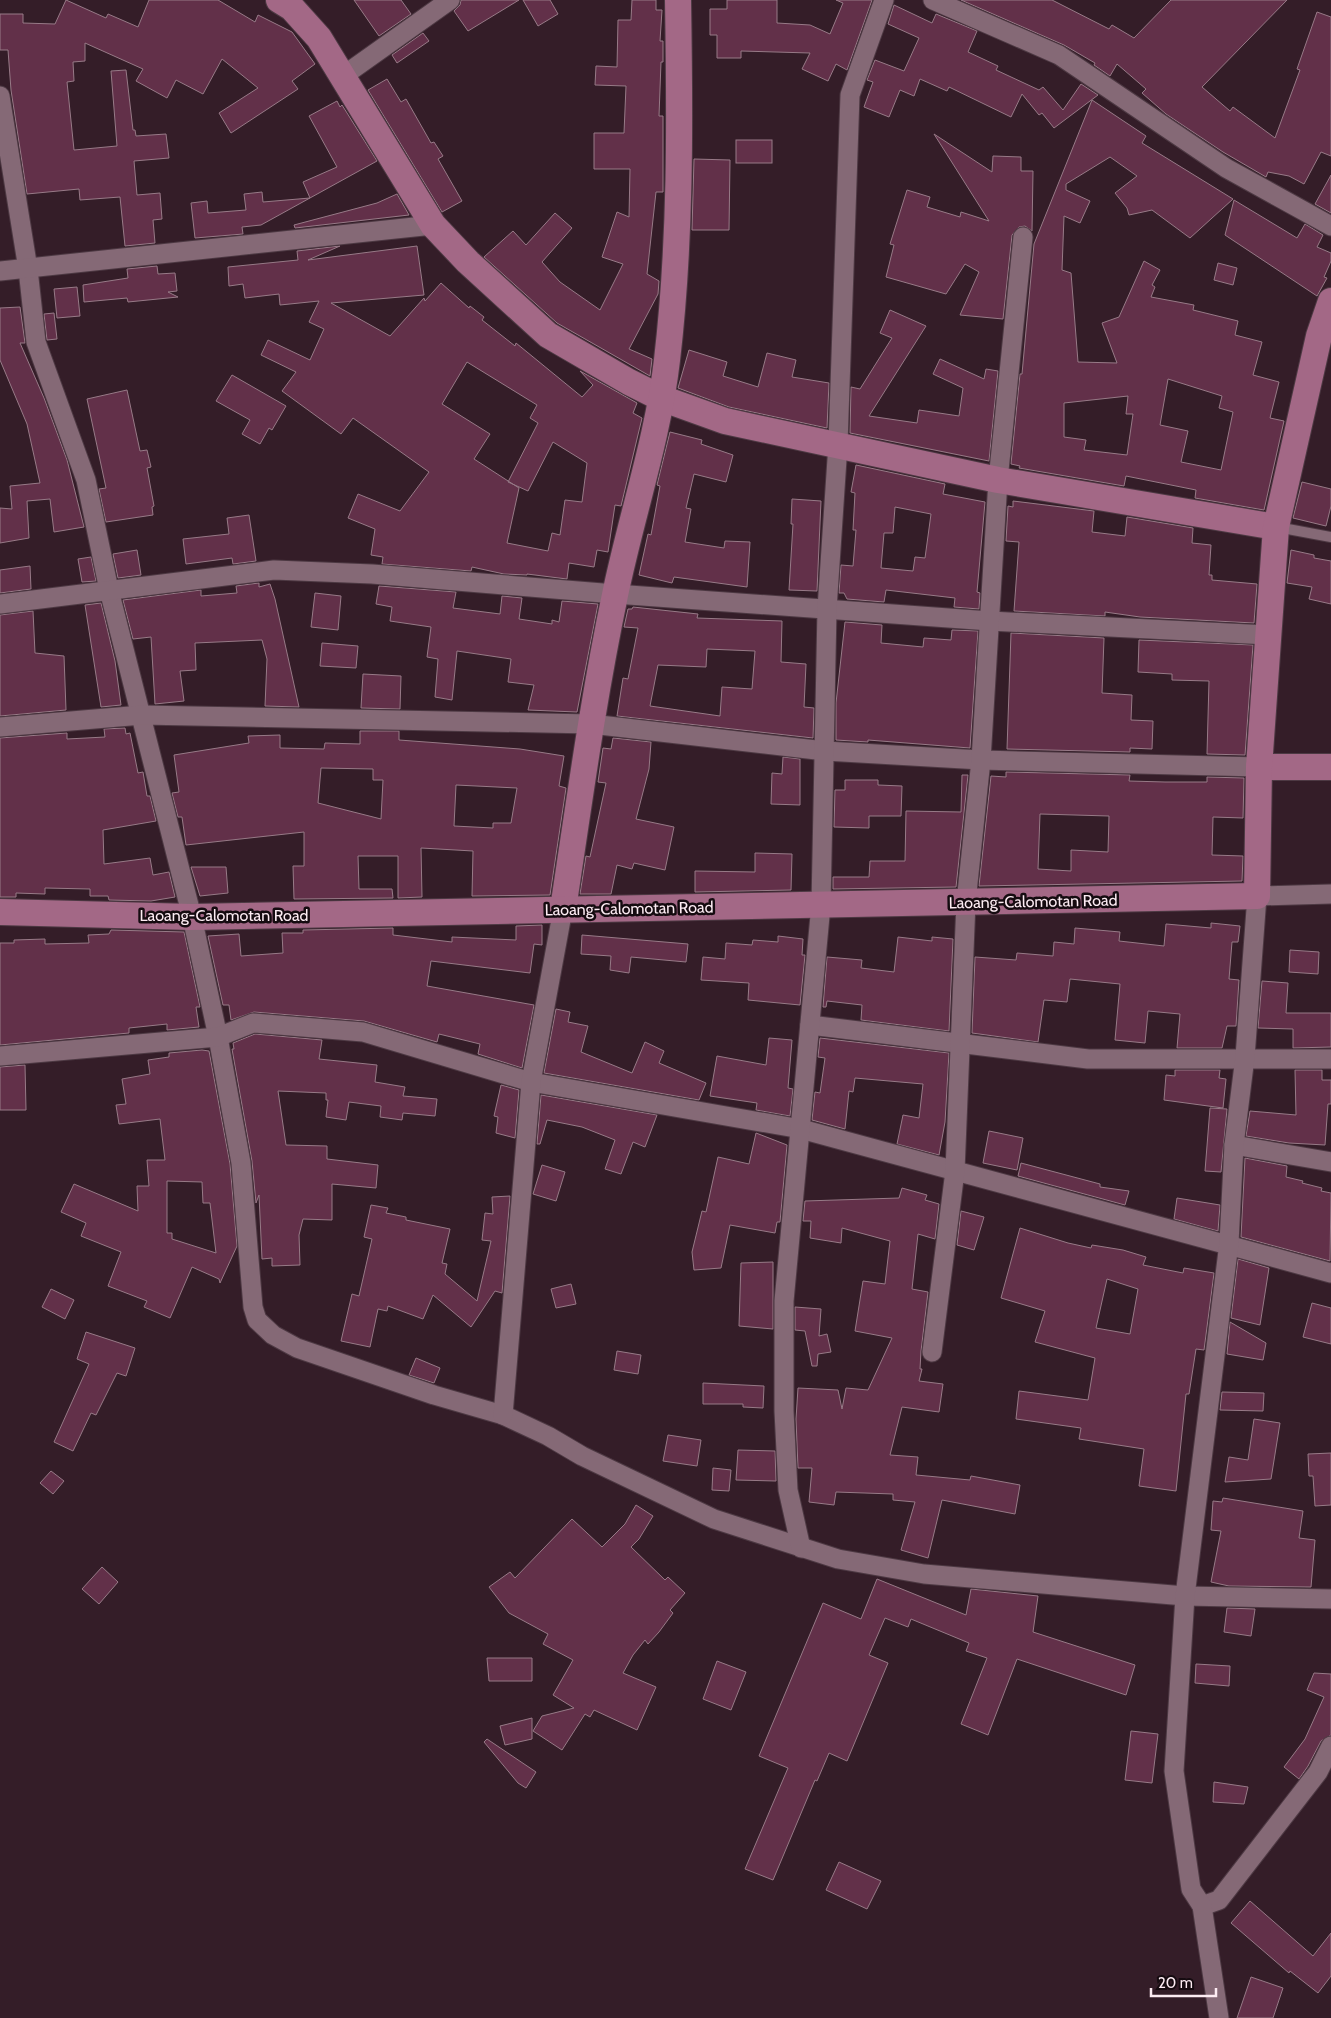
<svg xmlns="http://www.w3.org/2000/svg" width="1331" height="2018" viewBox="0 0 1331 2018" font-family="Cabin,sans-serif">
<rect width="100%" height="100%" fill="#341d28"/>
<!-- building -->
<g fill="#623049" stroke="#977a87" fill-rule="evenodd">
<polygon points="66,0 106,18 108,14 138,27 149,0 218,0 255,22 258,15 292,32 315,64 292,81 298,89 231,133 219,113 258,88 222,59 203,94 176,80 167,98 136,81 143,69 85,43 85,61 73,62 74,81 67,82 74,150 117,146 111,71 126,70 133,130 135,130 136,136 166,134 169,158 134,161 137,195 160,193 162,219 153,220 155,243 125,246 120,197 80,200 79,189 27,194 11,90 8,50 0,50 0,14 23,14 23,23 55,24"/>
<polygon points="354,0 401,0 411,14 379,36"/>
<polygon points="461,0 519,0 468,31 454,11 460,5"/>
<polygon points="523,0 550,0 558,14 538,26"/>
<polygon points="632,0 656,0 656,10 662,10 660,41 663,41 663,62 661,62 659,116 663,116 663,192 656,192 647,274 659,281 658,294 629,349 652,359 650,376 557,323 484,257 513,231 526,245 555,213 572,228 542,262 560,282 600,310 623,264 602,257 617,212 629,217 630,169 594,169 594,133 624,133 626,86 595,85 596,66 617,67 618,20 631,20"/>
<polygon points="727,0 777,0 777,23 810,25 830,34 843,3 836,0 872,0 847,70 836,64 828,81 802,69 810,53 741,51 741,58 717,58 717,35 710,35 710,9 727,9"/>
<polygon points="961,0 1052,0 1109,29 1112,25 1134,38 1171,0 1287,0 1202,87 1230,111 1233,107 1275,138 1300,70 1297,69 1317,12 1331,17 1331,156 1321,152 1304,184 1289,176 1268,172 1266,177 1223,152 1166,114 1142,93 1146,89 1117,64 1110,76 1094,65 1095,63 1064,45"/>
<polygon points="894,5 932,23 936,14 977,31 968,52 998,66 996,70 1039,90 1043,87 1063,110 1081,84 1098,95 1054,128 1042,113 1039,115 1022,94 1011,117 949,87 947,91 920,79 914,96 900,90 889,117 864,107 873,82 867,80 875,60 904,71 919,38 888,24"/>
<polygon points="423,33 429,41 397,63 392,55"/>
<polygon points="387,79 401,102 406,99 431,143 434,142 443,156 438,159 462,201 442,212 368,90"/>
<path d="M 1092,100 L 1146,136 L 1142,143 L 1233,199 L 1190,238 L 1152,210 L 1129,215 L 1127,208 L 1115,193 L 1137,176 L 1110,157 L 1066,184 L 1066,190 L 1090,201 L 1080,223 L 1064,216 L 1062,270 L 1071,273 L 1078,362 L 1117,363 L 1102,323 L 1119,317 L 1144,261 L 1160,270 L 1152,285 L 1155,287 L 1151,297 L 1194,305 L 1193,310 L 1238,321 L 1235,335 L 1262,342 L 1253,375 L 1279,382 L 1270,418 L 1284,421 L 1264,510 L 1195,498 L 1196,490 L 1126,476 L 1124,486 L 1019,468 L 1020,466 L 1011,464 L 1020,374 L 1022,374 L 1034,244 ZM 1168,379 L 1222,396 L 1219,408 L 1233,412 L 1221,470 L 1181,462 L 1188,431 L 1160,425 ZM 1128,396 L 1126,414 L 1133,414 L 1127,455 L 1084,450 L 1086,440 L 1064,437 L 1064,403 Z"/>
<polygon points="337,101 340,107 342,105 377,161 261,225 242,227 243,234 195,238 191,203 207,201 208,213 246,210 244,194 262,192 263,202 310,198 303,182 337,167 309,116"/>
<polygon points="934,134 992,172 993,156 1021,157 1021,171 1033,171 1032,231 1025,226 1019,227 1012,235 1003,319 960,315 979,272 965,264 946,294 886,277 894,245 890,244 907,190 930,197 927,207 960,217 961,212 989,221"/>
<rect x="736" y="140" width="36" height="23"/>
<polygon points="694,159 730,160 729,230 692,230"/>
<polygon points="1331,175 1331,213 1315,204"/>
<polygon points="397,194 409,215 295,228 294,225 377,203"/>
<polygon points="1234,200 1297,238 1305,224 1323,235 1317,247 1331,253 1331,261 1324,277 1327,278 1317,296 1225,235"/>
<path d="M 340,246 L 308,260 L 417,246 L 424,295 L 331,303 L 390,336 L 424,298 L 425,301 L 441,283 L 469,308 L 470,306 L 484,317 L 482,320 L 515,346 L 516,343 L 582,397 L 593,385 L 580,371 L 637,403 L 633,413 L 642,418 L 621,506 L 615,505 L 608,552 L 597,550 L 594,567 L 569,563 L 567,579 L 527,574 L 527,575 L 504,574 L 472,567 L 471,571 L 382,564 L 383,557 L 371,555 L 375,529 L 348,518 L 358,494 L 400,511 L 429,472 L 353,418 L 341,434 L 282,391 L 296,372 L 261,355 L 268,340 L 310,360 L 324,329 L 309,322 L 319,301 L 280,305 L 279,294 L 245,298 L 243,284 L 229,286 L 228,267 L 298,260 L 297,251 ZM 467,362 L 537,405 L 530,418 L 538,423 L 508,482 L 528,491 L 553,442 L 587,463 L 582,502 L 565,500 L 560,535 L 552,533 L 548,551 L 507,543 L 519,488 L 474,459 L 490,434 L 442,404 Z"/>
<polygon points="1218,263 1237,268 1233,285 1214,280"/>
<polygon points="157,266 158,274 175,273 177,291 168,292 178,297 128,302 127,298 84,302 83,285 128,278 127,269"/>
<polygon points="77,287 80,316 57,318 54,289"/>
<polygon points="20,307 25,343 20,343 44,398 67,460 84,527 54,532 50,499 27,501 29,538 0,543 0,508 12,509 10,486 40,483 27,424 0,360 0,308"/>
<polygon points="890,310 926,326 869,416 917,423 919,410 959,416 963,388 933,374 940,359 984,379 986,369 998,371 989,461 850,433 851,387 860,389 892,338 880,333"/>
<polygon points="54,313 57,339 47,340 44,314"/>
<polygon points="689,350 727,362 723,376 758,387 767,353 796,360 792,377 829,383 827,428 729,407 678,388"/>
<polygon points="232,375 286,406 272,430 269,428 260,444 242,434 250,420 216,401"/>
<polygon points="127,390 140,451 147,450 151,467 147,468 154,506 152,507 153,515 106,522 99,489 106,488 87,399"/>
<polygon points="670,432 702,440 701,444 733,455 726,482 694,474 686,508 691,509 685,542 724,548 725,541 750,542 747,587 674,577 672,583 639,575 648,534 651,535 660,486 657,485"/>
<path d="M 856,465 L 945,484 L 943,494 L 985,502 L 977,592 L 980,593 L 979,609 L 954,607 L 955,598 L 886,590 L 884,602 L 847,599 L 844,593 L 839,593 L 841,565 L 853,566 L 856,530 L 853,530 L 855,493 L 851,492 ZM 895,507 L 931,514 L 925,558 L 915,557 L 913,571 L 881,568 L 884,533 L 893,533 Z"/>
<polygon points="1302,482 1331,489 1331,506 1326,526 1293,518"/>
<polygon points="792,499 821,501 817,591 789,590 793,524 791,524"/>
<polygon points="1013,501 1094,511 1092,532 1125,536 1127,517 1193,528 1192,543 1211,545 1209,575 1212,575 1212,580 1257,584 1254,623 1140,617 1105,612 1105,616 1014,611 1019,542 1006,541 1008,506 1013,507"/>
<polygon points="249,515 256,561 233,564 232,558 186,564 183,539 229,534 227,518"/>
<polygon points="137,550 141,575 118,578 113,554"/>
<polygon points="1291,550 1314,555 1314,558 1331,561 1331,604 1309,599 1312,587 1287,583"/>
<polygon points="91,557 96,581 82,582 78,559"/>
<polygon points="30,566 31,589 0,593 0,570"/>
<polygon points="259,583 259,587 270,584 275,599 299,707 265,706 267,659 262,640 195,643 196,670 180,671 184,701 155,704 151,637 133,639 123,600 201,590 201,596 237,593 236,586"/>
<polygon points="379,586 456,592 453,608 500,614 502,596 522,598 519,619 552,624 552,620 559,622 562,601 598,604 577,712 528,710 534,685 508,682 511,659 457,651 452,700 435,697 438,659 427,657 431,627 390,621 392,607 376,604"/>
<polygon points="315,593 341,596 338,630 311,627"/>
<polygon points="101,603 115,661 121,705 101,707 85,605"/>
<path d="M 633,607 L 698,614 L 697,618 L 782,621 L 781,662 L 806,664 L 804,707 L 814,708 L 813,738 L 617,716 L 623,678 L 628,679 L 638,628 L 624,627 L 628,609 L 632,609 ZM 707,649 L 755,651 L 752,689 L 722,687 L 720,716 L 650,706 L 658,665 L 706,667 Z"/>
<polygon points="33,611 35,653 64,656 66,710 0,716 0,615"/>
<polygon points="845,622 882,625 881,643 923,647 924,638 951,640 952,630 978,631 970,748 868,740 868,742 836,740 836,703"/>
<polygon points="1011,633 1104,638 1102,693 1132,695 1131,720 1153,721 1152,749 1130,748 1130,752 1007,749"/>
<polygon points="1139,640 1253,645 1245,755 1207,754 1209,681 1172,680 1172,674 1138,672"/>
<polygon points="322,643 358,646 356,668 320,666"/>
<polygon points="363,674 401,676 400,709 361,708"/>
<polygon points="125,728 126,734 130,733 138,773 143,772 147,796 150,796 156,821 103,830 104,864 150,858 153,875 169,872 175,897 151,901 109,900 108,896 90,896 90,889 45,888 45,894 16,893 16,897 0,897 0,738 67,733 67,739 105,737 104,729"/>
<path d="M 360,731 L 399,731 L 399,740 L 520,749 L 564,756 L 559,786 L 566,788 L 550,895 L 472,896 L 473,851 L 421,848 L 422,897 L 398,898 L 398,856 L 358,856 L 359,889 L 392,889 L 393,898 L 294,899 L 293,866 L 304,866 L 304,832 L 186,845 L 182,817 L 178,817 L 172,793 L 179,792 L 174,755 L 249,743 L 248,736 L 280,735 L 280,748 L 324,749 L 325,743 L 360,744 ZM 321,768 L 373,769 L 373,780 L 383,780 L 381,819 L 318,803 ZM 456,785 L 517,788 L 511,823 L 493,823 L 493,828 L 454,826 Z"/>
<polygon points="613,738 651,742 649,769 636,819 674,827 665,870 634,863 632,869 617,865 611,894 580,894 586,856 590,857 606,783 598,782 603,748 611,749"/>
<polygon points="783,757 800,759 800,805 771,804 772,773 782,774"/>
<path d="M 1006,772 L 1130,775 L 1129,781 L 1165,782 L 1207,782 L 1207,777 L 1244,778 L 1243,818 L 1213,817 L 1212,855 L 1243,856 L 1242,881 L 979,886 L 991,776 L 1006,777 ZM 1040,814 L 1109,816 L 1108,852 L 1071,850 L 1071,871 L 1038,869 Z"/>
<polygon points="962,775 968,775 956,887 833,889 833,877 869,877 870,861 905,861 906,811 961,812"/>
<polygon points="845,780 878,780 878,785 902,786 901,816 869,816 869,828 834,827 835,790 845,790"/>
<polygon points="755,853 792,854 791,890 695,892 695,871 755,872"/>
<polygon points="191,867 226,867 228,893 200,896"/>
<polygon points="1211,923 1240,926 1238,942 1232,942 1229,979 1239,980 1236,1026 1227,1026 1222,1048 1177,1048 1180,1014 1148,1011 1145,1043 1115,1040 1120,984 1070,979 1067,1002 1044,1000 1038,1042 972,1033 975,957 1016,960 1017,953 1053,956 1054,942 1074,944 1075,928 1120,932 1119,941 1164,946 1166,924 1211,928"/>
<polygon points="542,925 542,945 534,944 530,973 431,961 427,986 534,1005 522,1068 478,1054 480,1044 439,1034 437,1042 364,1021 254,1012 231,1020 229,1005 223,1005 208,936 239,934 241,956 283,953 282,933 303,933 303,930 393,928 393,935 452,942 452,937 516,940 516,926"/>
<polygon points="111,930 184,932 200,1007 196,1007 199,1027 167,1030 167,1024 129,1028 129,1033 0,1045 0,943 14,943 14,940 45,939 45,944 89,943 88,935 109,934"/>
<polygon points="582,935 688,944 686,962 631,957 629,973 610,970 611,956 581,954"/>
<polygon points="778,936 803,939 802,955 805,955 800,1005 748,1000 749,983 701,980 703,957 725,959 726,943 752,945 753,940 778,942"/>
<polygon points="898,937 932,941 932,937 953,939 949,1031 861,1020 862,1005 827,1001 826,1007 823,1007 827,957 862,960 861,968 894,972"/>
<polygon points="1290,950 1319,952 1318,974 1289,972"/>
<polygon points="1262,981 1288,983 1286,1013 1331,1013 1331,1047 1293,1048 1293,1029 1258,1028"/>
<polygon points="556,1009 570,1012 568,1022 588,1026 581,1052 632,1073 645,1042 664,1051 659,1063 706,1083 699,1100 544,1073"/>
<polygon points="255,1034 322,1040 319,1059 377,1065 375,1082 405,1087 403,1096 437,1099 435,1116 403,1113 402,1120 380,1117 381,1106 349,1102 346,1120 326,1117 328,1100 326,1100 326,1093 278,1091 286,1145 327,1146 327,1159 378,1165 376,1188 332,1184 332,1220 303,1219 299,1235 300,1265 272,1266 272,1258 262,1259 259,1195 256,1203 252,1161 232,1049 234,1049 233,1043"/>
<polygon points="769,1038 792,1040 788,1088 793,1089 790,1116 756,1110 757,1103 710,1096 717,1056 766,1065"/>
<polygon points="820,1038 949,1053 945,1122 939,1155 897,1144 903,1115 919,1118 923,1084 855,1078 853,1092 849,1091 845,1129 812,1120 815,1092 820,1093 825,1058 818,1057"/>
<path d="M 202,1050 L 209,1051 L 230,1164 L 237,1246 L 220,1283 L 219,1279 L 192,1267 L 170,1318 L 144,1307 L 147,1301 L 108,1286 L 121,1252 L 81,1236 L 86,1223 L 61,1212 L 74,1184 L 138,1211 L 137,1186 L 149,1186 L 147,1160 L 165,1160 L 160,1119 L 119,1124 L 116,1105 L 126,1104 L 122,1079 L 150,1074 L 148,1060 L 169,1057 L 169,1053 ZM 167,1181 L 202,1182 L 203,1203 L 210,1203 L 216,1253 L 172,1239 L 172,1233 L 167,1233 Z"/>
<polygon points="25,1065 26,1110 0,1110 0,1067"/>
<polygon points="1175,1070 1220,1070 1219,1078 1226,1079 1223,1108 1164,1100 1166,1075 1175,1076"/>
<polygon points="1295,1070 1322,1070 1322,1080 1331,1080 1331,1104 1328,1104 1325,1145 1289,1143 1246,1136 1250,1111 1296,1115"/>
<polygon points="501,1085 519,1090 515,1138 496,1133 498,1117 494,1116"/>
<polygon points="541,1095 657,1115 645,1147 633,1142 621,1174 605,1169 615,1140 582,1127 547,1120 540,1144 537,1144"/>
<polygon points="1210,1108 1227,1109 1221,1172 1205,1171"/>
<polygon points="989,1131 1023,1138 1017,1170 983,1163"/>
<polygon points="756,1133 787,1145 780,1222 777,1222 775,1233 730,1225 721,1268 694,1270 692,1252 702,1211 706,1212 718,1157 749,1164"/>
<polygon points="1245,1158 1287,1166 1286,1177 1303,1181 1302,1183 1322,1188 1321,1191 1331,1193 1330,1261 1241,1237"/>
<polygon points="1021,1163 1100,1184 1100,1187 1129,1191 1125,1205 1018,1176"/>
<polygon points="542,1165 565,1172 556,1201 533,1194"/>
<polygon points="902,1188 927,1195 925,1200 939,1204 935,1239 918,1234 912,1289 928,1292 921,1351 920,1369 922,1369 919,1381 943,1384 939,1412 902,1407 890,1455 918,1457 916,1475 970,1480 971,1476 1020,1485 1015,1514 942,1500 928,1558 901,1550 915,1502 893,1500 893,1494 836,1492 834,1505 809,1502 812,1468 798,1468 796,1419 798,1388 838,1390 842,1409 846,1388 868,1390 892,1338 855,1331 863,1281 885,1284 890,1241 842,1228 841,1243 810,1238 811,1221 803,1221 805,1201 899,1198"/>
<polygon points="510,1196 502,1293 495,1291 471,1327 433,1295 423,1319 388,1306 387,1311 378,1309 370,1347 341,1341 352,1294 359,1296 372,1239 364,1237 371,1205 388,1208 386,1213 406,1217 406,1220 450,1229 442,1263 447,1264 445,1274 477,1301 491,1241 482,1240 485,1213 493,1214 492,1197"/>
<polygon points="1177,1198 1220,1205 1218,1231 1174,1219"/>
<polygon points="961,1211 984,1217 974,1250 957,1245"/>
<path d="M 1020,1228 L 1068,1243 L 1091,1248 L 1092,1245 L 1123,1250 L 1146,1257 L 1143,1265 L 1183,1273 L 1184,1268 L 1214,1273 L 1204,1350 L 1196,1349 L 1189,1394 L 1186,1394 L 1176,1491 L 1139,1486 L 1144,1449 L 1079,1439 L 1081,1428 L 1016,1419 L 1019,1391 L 1088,1400 L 1095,1358 L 1035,1342 L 1045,1311 L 1001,1298 ZM 1107,1279 L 1138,1289 L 1130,1334 L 1096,1328 Z"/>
<polygon points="1238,1259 1269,1268 1260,1325 1231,1318"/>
<polygon points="773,1262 773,1329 739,1326 741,1263"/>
<polygon points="571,1284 576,1304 556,1308 551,1289"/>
<polygon points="51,1289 74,1300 65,1319 42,1307"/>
<polygon points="1312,1303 1331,1308 1331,1344 1303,1337"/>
<polygon points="795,1307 821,1309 819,1336 827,1334 831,1352 818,1354 817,1366 812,1366 805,1331 795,1330"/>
<polygon points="1230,1322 1266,1343 1263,1360 1227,1354"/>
<polygon points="86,1332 135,1348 126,1376 117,1373 96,1415 91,1413 73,1451 54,1442 89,1364 77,1359"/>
<polygon points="617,1351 641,1355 638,1374 614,1370"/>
<polygon points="416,1358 440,1368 434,1383 409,1375"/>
<polygon points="703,1383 764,1386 763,1408 743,1407 743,1404 703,1404"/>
<polygon points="1222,1392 1264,1393 1263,1411 1220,1410"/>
<polygon points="1254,1419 1280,1423 1271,1479 1225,1482 1229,1457 1248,1460"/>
<polygon points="668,1435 701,1440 697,1466 663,1461"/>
<polygon points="738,1450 775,1451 776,1481 736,1480"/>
<polygon points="1331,1453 1331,1505 1315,1506 1313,1476 1309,1476 1308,1454"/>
<polygon points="713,1468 731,1470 729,1491 712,1490"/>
<polygon points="51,1471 64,1481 53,1494 40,1483"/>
<polygon points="1223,1498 1303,1511 1299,1538 1315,1540 1311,1587 1229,1586 1211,1582 1221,1531 1211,1530 1213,1501 1222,1502"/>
<polygon points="636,1505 653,1516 639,1539 631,1547 665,1580 668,1577 685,1593 670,1610 673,1613 659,1632 648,1644 645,1640 633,1655 623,1673 656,1687 637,1730 594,1710 590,1717 585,1714 562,1750 533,1731 542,1716 574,1708 553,1695 573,1660 543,1644 548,1634 509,1613 489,1587 510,1572 515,1578 572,1519 602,1547 625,1524"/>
<polygon points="102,1567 118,1582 99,1604 82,1589"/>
<polygon points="877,1579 966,1615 971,1589 1038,1596 1033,1632 1135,1665 1126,1695 1017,1659 988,1735 961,1724 987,1658 966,1651 969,1643 911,1619 908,1627 885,1618 869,1655 888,1663 847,1761 829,1753 817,1781 815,1780 773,1880 745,1869 788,1768 759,1756 823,1603 861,1619"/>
<polygon points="1227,1608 1255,1609 1251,1636 1224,1632"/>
<polygon points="487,1658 532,1658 532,1681 489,1681"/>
<polygon points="717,1661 746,1672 731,1710 703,1699"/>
<polygon points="1196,1664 1230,1666 1229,1686 1195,1683"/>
<polygon points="1314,1673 1331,1674 1331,1735 1321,1741 1308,1766 1299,1779 1284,1767 1305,1739 1324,1697 1307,1690"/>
<polygon points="532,1718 532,1739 505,1745 500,1726"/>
<polygon points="1131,1731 1158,1734 1152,1783 1125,1780"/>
<polygon points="487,1739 536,1772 526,1788 518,1783 484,1742"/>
<polygon points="1214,1782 1248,1787 1244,1804 1213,1802"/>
<polygon points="839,1862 881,1881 867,1909 826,1890"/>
<polygon points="1250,1901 1313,1956 1331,1933 1331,1976 1318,1993 1290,1971 1289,1973 1231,1923"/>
<polygon points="1251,1977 1283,1988 1273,2018 1237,2018"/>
</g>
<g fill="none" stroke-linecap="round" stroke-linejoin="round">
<!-- lane casing -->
<g stroke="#4d3943" stroke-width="12">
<polyline id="lane" points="1277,527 1331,537"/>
</g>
<!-- street casing -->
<g stroke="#4d3943" stroke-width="21">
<g id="street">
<polyline points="933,0 1059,55 1226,168 1331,226"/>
<polyline points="343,76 450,0"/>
<polyline points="0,96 28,269 36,342 86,480 109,590 192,917 218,1037 241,1163 253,1307 257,1320 273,1335 297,1348 434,1395 503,1415 548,1436 582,1456 714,1519 838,1559 924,1574 1185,1596 1331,1599"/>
<polyline points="0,271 433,225"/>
<polyline points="0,604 274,570 372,574 615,594 990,621 1268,635"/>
<polyline points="0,727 142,715 591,724 825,751 981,760 1259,767"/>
<polyline points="810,1025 1088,1059 1331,1059"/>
<polyline points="0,1056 218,1037 253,1023 363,1032 531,1082 801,1129 1331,1273"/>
<polyline points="1234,1145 1331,1162"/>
<polyline points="932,1352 955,1171 966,902 981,760 998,480 1023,237"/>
<polyline points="503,1415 531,1082 563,909"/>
<polyline points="801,1548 788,1490 784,1411 784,1301 821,905 827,609 838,444 850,95 884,0"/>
<polyline points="1202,1906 1219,1900 1318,1772 1331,1746"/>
<polyline points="1219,2018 1202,1906 1191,1889 1174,1771 1185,1596 1229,1243 1234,1145 1245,1057 1257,896 1331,894"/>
</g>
</g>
<!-- secondary casing -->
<g stroke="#4d3943" stroke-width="28">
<g id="secondary">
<polyline points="279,0 292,8 319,38 433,225 468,262 548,335 629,382 661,398 725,421 998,480 1276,527"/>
<polyline points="1259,767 1331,767"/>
<path d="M 563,909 C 579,804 593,699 615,595 C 631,517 658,439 667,360 C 681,241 680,119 678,0"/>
<polyline points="0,912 192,917 1257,896 1259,767 1276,527 1319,336 1331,301"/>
</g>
</g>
<!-- lane -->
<use href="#lane" stroke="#856976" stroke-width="10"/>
<!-- street -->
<use href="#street" stroke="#856976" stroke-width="19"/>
<!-- secondary -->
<use href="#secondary" stroke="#a36886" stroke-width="26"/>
</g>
<g text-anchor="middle" stroke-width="5" stroke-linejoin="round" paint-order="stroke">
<!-- street labels -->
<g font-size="16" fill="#fdecf3" stroke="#150b10">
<text transform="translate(1033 901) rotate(-1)" y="6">Laoang-Calomotan Road</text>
<text transform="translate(629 908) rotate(-1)" y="6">Laoang-Calomotan Road</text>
<text x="224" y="921">Laoang-Calomotan Road</text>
</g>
</g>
<!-- scale -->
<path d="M1151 1988v8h65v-8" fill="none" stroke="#fdecf3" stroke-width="2.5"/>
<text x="1158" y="1988" font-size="15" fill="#fdecf3" stroke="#150b10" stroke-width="4" paint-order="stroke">20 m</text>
</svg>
